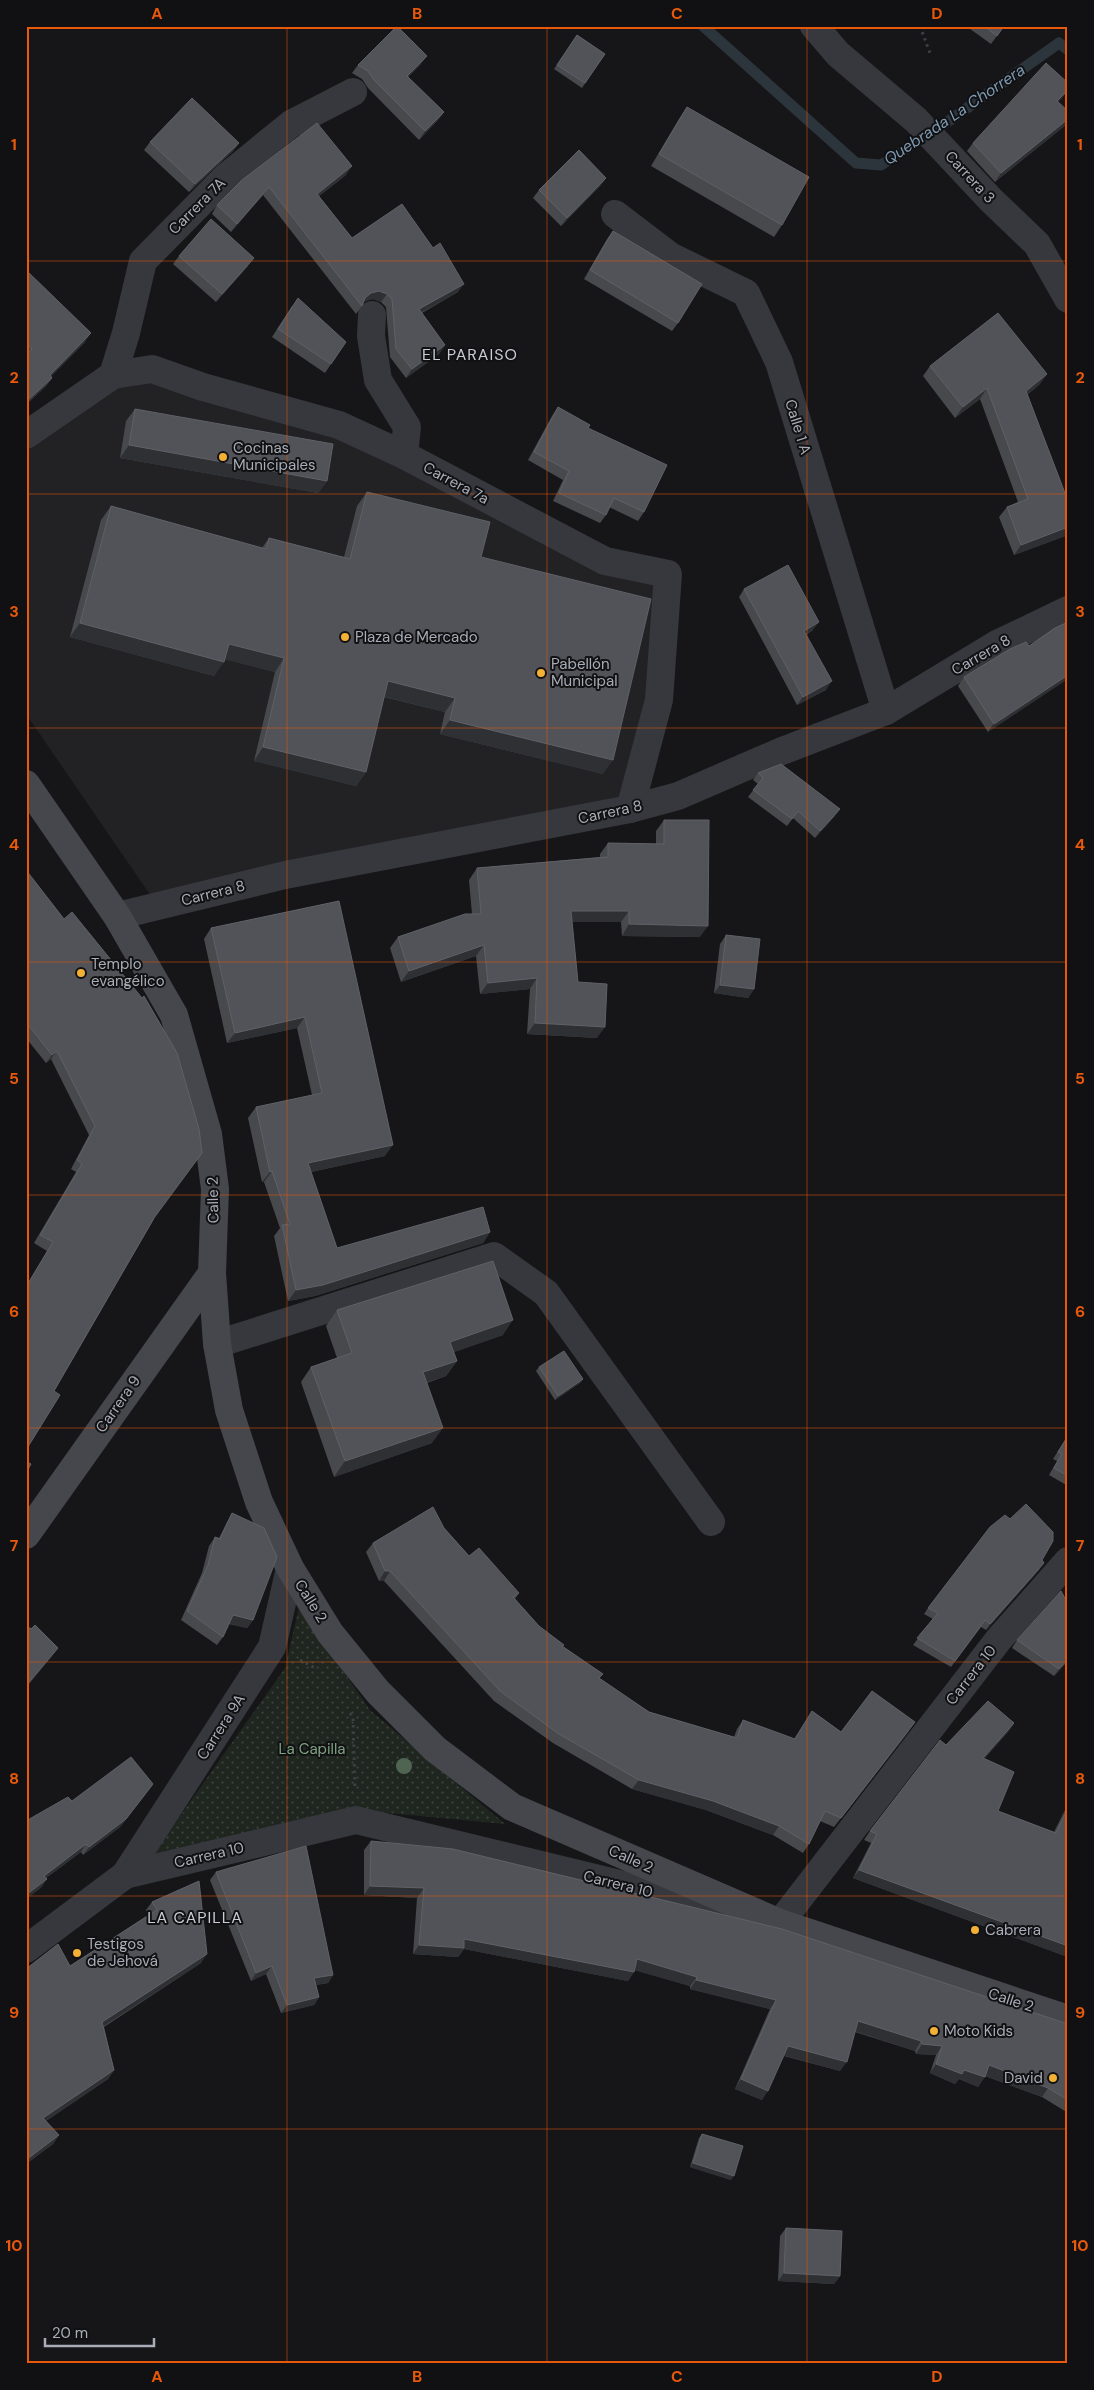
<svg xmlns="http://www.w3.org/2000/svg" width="1094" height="2390" viewBox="0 0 1094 2390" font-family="'DM Sans',sans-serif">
<defs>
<pattern id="park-dots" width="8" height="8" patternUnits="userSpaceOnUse" patternTransform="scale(1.25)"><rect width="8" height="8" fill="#1e261f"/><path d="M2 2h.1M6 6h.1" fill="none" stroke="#3c433d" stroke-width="1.8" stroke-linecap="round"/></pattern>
</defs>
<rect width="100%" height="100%" fill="#161618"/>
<!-- built -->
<polygon fill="#222225" points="113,375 339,425 668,574 630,809 164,915 26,714 26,446"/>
<!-- park -->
<polygon fill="url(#park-dots)" points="299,1607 370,1710 505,1824 356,1810 153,1854 285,1668"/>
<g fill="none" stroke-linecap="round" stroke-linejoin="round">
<!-- stream -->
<polyline stroke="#2c353c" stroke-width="11" points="703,26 856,163 881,165 946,123 1059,43 1068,50"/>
<!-- path -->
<g stroke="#3d3f44" stroke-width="3" stroke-dasharray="2.5 4" stroke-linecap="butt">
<polyline points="920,26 931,56"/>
<polyline points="300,1660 315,1668"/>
<polyline points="350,1713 353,1717 355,1789"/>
</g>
<!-- street -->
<g stroke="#37383d" stroke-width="28">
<polyline points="814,26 838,54 916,120 991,200 1037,244 1068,299"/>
<polyline points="615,214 670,256 746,293 779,362 886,711"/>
<polyline points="372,315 371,336 378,380 407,427 404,455"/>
<polyline points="113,375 126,333 143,261 226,177 291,124 353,92"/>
<polyline points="26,435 113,375 152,369 203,387 339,425 404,455 605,561 668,574 659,700 630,809"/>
<polyline points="117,916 285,875 630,809 678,796 782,751 886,711 997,644 1068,610"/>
<polyline points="217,1344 494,1256 546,1293 711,1522"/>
<polyline points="125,1875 272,1647 290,1568"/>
<polyline points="26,1949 125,1875 356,1820 780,1923 999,1639 1068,1561"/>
</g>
<!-- secondary -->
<g stroke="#45474d" stroke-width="28">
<polyline points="26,784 117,916 174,1015 208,1134 215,1189 212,1273 217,1344 229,1410 259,1502 290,1568 330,1633 378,1692 435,1749 512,1807 780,1923 1068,2019"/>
<polyline points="26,1535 212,1273"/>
</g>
</g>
<!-- trees -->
<circle fill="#506452" cx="404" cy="1766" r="8"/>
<!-- wall -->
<g fill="#47494d">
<polygon points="966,26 1004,26 991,44"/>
<polygon points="577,35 605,54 582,88 554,69"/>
<polygon points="421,64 408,77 444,112 438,120 419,140 368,88 362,79 352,73 358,65"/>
<polygon points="1068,83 1068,91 1058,102 1067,124 995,182 967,151 973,143"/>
<polygon points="687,107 782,225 774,237 651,166 679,119"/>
<polygon points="150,142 239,143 233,151 189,192 144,150"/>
<polygon points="346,175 319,196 352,238 458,292 422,313 445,345 439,354 406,378 390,357 386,307 381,302 373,299 365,301 363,303 362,306 356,314 263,195 231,232 212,214 217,205 242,180"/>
<polygon points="606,178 600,186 561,226 533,198 539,190"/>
<polygon points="613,231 678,323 672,331 584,279 607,239"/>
<polygon points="179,256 248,266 216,302 173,264"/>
<polygon points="26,270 85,342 51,376 52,378 46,386 26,405"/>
<polygon points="292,306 331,364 325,373 272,337"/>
<polygon points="930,366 1047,374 1039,385 1027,395 1068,501 1068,535 1014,555 999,517 1007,507 1018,502 980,399 955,418 923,376"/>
<polygon points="558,407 588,428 644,512 638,521 609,507 606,515 600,523 553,501 563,480 528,460 552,416"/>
<polygon points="135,409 327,481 318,493 120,458 126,421"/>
<polygon points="367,492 481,557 603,774 440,734 445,712 384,697 366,772 356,786 254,761 275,672 225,659 214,676 70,637 101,520 111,506 262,548 269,538 344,557 357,506"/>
<polygon points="744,589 813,630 806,635 826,690 797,705 739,597"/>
<polygon points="1068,622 988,732 958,686 964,677 1029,646"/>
<polygon points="758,773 835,816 815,838 793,818 787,826 748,797 758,784 753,780"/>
<polygon points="664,820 700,937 622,936 621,922 572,922 578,982 597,1038 527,1034 530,989 480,994 476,956 401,982 390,948 398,937 472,914 469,880 477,868 600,857 600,854 608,843 656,844 656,831"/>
<polygon points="26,870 154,1219 54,1391 26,1450 26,1286 47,1251 34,1243 76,1172 71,1169 89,1135 51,1059 46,1063 26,1038"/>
<polygon points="339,901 385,1156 311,1172 337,1248 490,1232 483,1243 315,1296 288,1301 274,1236 280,1228 264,1182 262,1182 248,1118 256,1107 312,1095 297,1028 227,1043 204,939 211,928"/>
<polygon points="726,935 754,989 748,998 714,993 720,944"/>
<polygon points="337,1310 503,1335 454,1352 457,1361 446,1376 427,1383 432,1443 334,1477 301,1382 311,1367 337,1358 326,1326"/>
<polygon points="539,1367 583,1379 580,1383 555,1400 536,1371"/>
<polygon points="1068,1435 1068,1486 1049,1475 1057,1461 1053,1459"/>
<polygon points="232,1513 253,1620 247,1628 229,1624 223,1637 217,1645 181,1620 202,1573 209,1546 215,1537 219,1538 227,1522"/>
<polygon points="444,1528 469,1556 519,1593 515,1599 539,1626 600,1679 649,1712 734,1737 737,1729 743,1720 794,1739 812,1711 841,1732 909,1731 834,1827 820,1821 809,1844 803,1853 773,1835 706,1810 632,1789 553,1743 494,1701 384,1581 379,1581 366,1552 373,1543"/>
<polygon points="1042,1560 1039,1570 986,1630 981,1627 951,1667 913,1645 933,1619 924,1614 928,1608"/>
<polygon points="1068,1599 1068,1661 1054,1676 1012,1648 1017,1640"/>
<polygon points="1014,1723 1008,1732 984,1759 998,1811 1054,1832 1068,1804 1068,1957 853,1878 871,1843 864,1840 870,1831 946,1745"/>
<polygon points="153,1784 120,1827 83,1855 81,1852 46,1878 41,1888 72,1801"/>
<polygon points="371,1841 1068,2024 1068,2113 1042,2097 985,2076 978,2087 959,2079 955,2084 930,2073 936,2055 916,2054 915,2051 855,2032 840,2071 784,2056 762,2100 735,2089 770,2009 690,1989 690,1986 635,1970 628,1981 464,1949 458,1957 413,1954 417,1898 364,1895 364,1850"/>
<polygon points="216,1872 333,1975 328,1983 316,1985 319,1997 314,2005 281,2013 266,1974 251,1981 210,1880"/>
<polygon points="152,1902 201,1963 104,2027 114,2070 108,2079 46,2121 59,2135 53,2144 26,2164 70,1966 148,1915 146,1910"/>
<polygon points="702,2134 731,2180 690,2167 699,2138"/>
<polygon points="786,2228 840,2276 834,2284 778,2281 780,2236"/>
</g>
<!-- shaded-wall -->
<g fill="#2f3033">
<polygon points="427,56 421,64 401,84 407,76"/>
<polygon points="1068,90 1065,94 1051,110 1057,101"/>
<polygon points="444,112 438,120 419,140 425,131"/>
<polygon points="1068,119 1068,122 1067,124 995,182 1001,173"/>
<polygon points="239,143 233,151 189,192 195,184"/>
<polygon points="352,166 346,175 311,202 317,194"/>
<polygon points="606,178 600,186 561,226 567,218"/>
<polygon points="269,187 263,195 231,232 237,224"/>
<polygon points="254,258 248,266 216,302 222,294"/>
<polygon points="464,284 458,292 413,317 419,309"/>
<polygon points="379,291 387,294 381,302 373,299 365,301 361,304 365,298 371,293"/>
<polygon points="91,333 85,342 44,384 50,375"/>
<polygon points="445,345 439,354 406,378 412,369"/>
<polygon points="1047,374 1039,385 1018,402 1026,391"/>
<polygon points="52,378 46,386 26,405 26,402"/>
<polygon points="987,388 980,399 955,418 963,407"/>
<polygon points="129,445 327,481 318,493 120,458"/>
<polygon points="1068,527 1068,535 1014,555 1021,545"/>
<polygon points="819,622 813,630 798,639 804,631"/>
<polygon points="80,623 224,662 214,676 70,637"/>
<polygon points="229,644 284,658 275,672 219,658"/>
<polygon points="1068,675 1068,679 988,732 994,724"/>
<polygon points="388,681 455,698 445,712 378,695"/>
<polygon points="832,681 826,690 797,705 803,697"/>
<polygon points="450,720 613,760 603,774 440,734"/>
<polygon points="263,747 366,772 356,786 254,761"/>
<polygon points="840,809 835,816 815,838 820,831"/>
<polygon points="571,911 629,911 621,922 563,922"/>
<polygon points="629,924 708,926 700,937 622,936"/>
<polygon points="484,945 476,956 401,982 409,971"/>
<polygon points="537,978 530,989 480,994 488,983"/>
<polygon points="720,985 754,989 748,998 714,993"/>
<polygon points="305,1017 297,1028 227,1043 235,1033"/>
<polygon points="535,1023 605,1027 597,1038 527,1034"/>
<polygon points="57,1051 51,1059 46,1063 52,1055"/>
<polygon points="393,1145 385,1156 301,1174 308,1163"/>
<polygon points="272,1171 264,1182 262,1182 270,1172"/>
<polygon points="490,1232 483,1243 315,1296 288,1301 296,1290"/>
<polygon points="513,1320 503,1335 440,1357 450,1342"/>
<polygon points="457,1361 446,1376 412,1387 423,1372"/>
<polygon points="583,1379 580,1383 555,1400 558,1396"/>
<polygon points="443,1428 432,1443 334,1477 345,1461"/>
<polygon points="1044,1563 1039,1570 986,1630 990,1624"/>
<polygon points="385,1571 390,1571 384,1581 379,1581"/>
<polygon points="233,1615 253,1620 247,1628 227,1623"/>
<polygon points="58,1648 52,1656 26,1688 26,1686"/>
<polygon points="1068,1659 1068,1661 1054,1676 1059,1669"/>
<polygon points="915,1722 909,1731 834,1827 841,1818"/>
<polygon points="1014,1723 1008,1732 977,1767 983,1758"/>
<polygon points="639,1780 713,1801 779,1826 773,1835 706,1810 632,1789"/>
<polygon points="153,1784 120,1827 83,1855 89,1847"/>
<polygon points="86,1844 81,1852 38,1884 44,1876"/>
<polygon points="859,1870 1068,1946 1068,1957 853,1878"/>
<polygon points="47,1879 41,1888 26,1899 26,1895"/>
<polygon points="370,1886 424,1888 417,1898 364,1895"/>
<polygon points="464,1939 634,1972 628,1981 464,1949 458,1957 413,1954 419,1945"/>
<polygon points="207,1954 201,1963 96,2031 102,2022"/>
<polygon points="637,1959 697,1977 690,1986 630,1969"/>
<polygon points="272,1966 266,1974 251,1981 256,1973"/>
<polygon points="333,1975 328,1983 309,1986 314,1978"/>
<polygon points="696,1980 776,2000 770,2009 690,1989"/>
<polygon points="319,1997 314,2005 281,2013 287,2005"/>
<polygon points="858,2021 921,2041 915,2051 851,2030"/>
<polygon points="922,2044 942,2046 936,2055 916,2054"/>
<polygon points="788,2046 847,2062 840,2071 782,2055"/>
<polygon points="936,2064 964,2070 985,2077 978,2087 959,2079 955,2084 930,2073"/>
<polygon points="989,2065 1048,2088 1042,2097 983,2075"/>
<polygon points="114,2070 108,2079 37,2127 43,2118"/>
<polygon points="741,2079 768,2091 762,2100 735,2089"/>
<polygon points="59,2135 53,2144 26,2164 26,2160"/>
<polygon points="693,2163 734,2176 731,2180 690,2167"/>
<polygon points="784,2273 840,2276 834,2284 778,2281"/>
</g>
<!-- building -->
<g fill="#525359" stroke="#5f6168">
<polygon points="397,26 427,56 407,76 444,112 425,131 374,80 368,71 358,65"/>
<polygon points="984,26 1004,26 997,36"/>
<polygon points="577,35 605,54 585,83 557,65"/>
<polygon points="1046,63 1068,83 1068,90 1057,101 1068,111 1068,119 1001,173 973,143"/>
<polygon points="192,98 239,143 195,184 150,142"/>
<polygon points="687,107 809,177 782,225 659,154"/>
<polygon points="317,123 352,166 317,194 352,238 402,204 433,248 440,243 464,284 419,309 445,345 412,369 396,349 392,299 387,294 379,291 371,293 365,298 362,306 269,187 237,224 217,205 242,180"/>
<polygon points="579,150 606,178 567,218 539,190"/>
<polygon points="211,219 254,258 222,294 179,256"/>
<polygon points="613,231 702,284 678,323 590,270"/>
<polygon points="26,270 91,333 50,375 52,378 26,402 26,354 32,349 26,343"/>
<polygon points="298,298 346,342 331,364 278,329"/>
<polygon points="998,313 1047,374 1026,391 1068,501 1068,527 1021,545 1007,507 1028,499 987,388 963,407 930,366"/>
<polygon points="558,407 590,425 588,428 667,465 644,512 614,498 606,515 559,493 569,471 534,452"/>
<polygon points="135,409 333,444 327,481 129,445"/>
<polygon points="367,492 490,522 481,557 651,599 613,760 450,720 455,698 388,681 366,772 263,747 284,658 229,644 224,662 80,623 111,506 266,549 269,538 350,559"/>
<polygon points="788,565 819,622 804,631 832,681 803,697 744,589"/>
<polygon points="1068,622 1068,675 994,724 964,677 1010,649 1026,642 1029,646 1055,628"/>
<polygon points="781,764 840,809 820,831 798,811 792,819 753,790 763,778 758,773"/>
<polygon points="664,820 709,820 708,926 629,924 629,911 571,911 578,982 607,984 605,1027 535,1023 537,978 488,983 484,945 409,971 398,937 465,914 481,914 477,868 608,857 608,843 664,844"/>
<polygon points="26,870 64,919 72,912 142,998 144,996 177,1053 199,1129 202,1153 154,1218 54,1391 60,1395 26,1450 26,1287 53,1242 40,1235 82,1164 77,1160 95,1126 57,1051 52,1055 26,1022"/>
<polygon points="339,901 393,1145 308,1163 337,1248 483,1207 490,1232 323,1285 296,1290 282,1225 290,1224 272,1171 270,1172 256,1107 322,1093 305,1017 235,1033 211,928"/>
<polygon points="726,935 760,939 754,989 720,985"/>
<polygon points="493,1261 513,1320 450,1342 457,1361 423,1372 443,1428 345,1461 311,1367 352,1353 337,1310"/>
<polygon points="564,1351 583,1379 558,1396 539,1367"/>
<polygon points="1068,1436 1068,1476 1054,1468 1062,1454 1058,1452"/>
<polygon points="26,1461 31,1464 26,1473"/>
<polygon points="1026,1504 1053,1532 1053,1541 1042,1560 1044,1563 990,1624 985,1620 955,1661 917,1638 938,1613 928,1608 990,1527 1005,1515 1010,1519"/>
<polygon points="433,1507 444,1528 469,1556 479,1548 519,1593 513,1597 539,1626 564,1645 562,1646 603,1674 599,1678 649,1712 737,1738 743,1720 795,1739 812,1711 841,1732 872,1691 915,1722 841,1818 825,1811 809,1844 779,1826 713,1801 639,1780 559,1734 500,1691 390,1571 385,1571 373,1543"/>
<polygon points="232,1513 264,1528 277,1557 253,1620 233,1615 223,1637 187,1611 208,1565 215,1537 220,1539"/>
<polygon points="1061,1591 1066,1600 1068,1599 1068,1659 1059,1669 1017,1640"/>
<polygon points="26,1625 31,1629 35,1625 58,1648 26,1686"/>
<polygon points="988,1701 1014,1723 983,1758 1014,1772 998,1811 1056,1833 1068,1808 1068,1946 859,1870 877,1834 870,1831 940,1740 946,1745"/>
<polygon points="131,1757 153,1784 126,1819 89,1847 86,1844 44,1876 47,1879 26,1895 26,1821 68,1797 72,1801"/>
<polygon points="371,1841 453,1849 782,1929 1068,2024 1068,2100 1048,2088 989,2065 985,2077 964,2070 962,2074 936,2064 942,2046 922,2044 921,2041 858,2021 847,2062 788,2046 768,2091 741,2079 776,2000 696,1980 697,1977 637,1959 634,1972 464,1939 464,1948 419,1945 424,1888 370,1886"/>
<polygon points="306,1846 333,1975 314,1978 319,1997 287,2005 272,1966 256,1973 216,1872"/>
<polygon points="199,1881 207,1954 102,2022 114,2070 43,2118 59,2135 26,2160 26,1969 58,1944 70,1966 157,1910 152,1902"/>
<polygon points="702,2134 743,2146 734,2176 693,2163"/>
<polygon points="786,2228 842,2231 840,2276 784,2273"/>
</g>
<!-- grid -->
<path fill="none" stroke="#e8590c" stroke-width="1" stroke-opacity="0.55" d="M 287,26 L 287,2364M 547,26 L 547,2364M 807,26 L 807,2364M 26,261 L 1068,261M 26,494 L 1068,494M 26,728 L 1068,728M 26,962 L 1068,962M 26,1195 L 1068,1195M 26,1428 L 1068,1428M 26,1662 L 1068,1662M 26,1896 L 1068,1896M 26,2129 L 1068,2129"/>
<!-- markers -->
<g fill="#f2b134" stroke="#111113" stroke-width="2">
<circle cx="223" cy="457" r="5"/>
<circle cx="345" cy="637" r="5"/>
<circle cx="541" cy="673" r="5"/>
<circle cx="81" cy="973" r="5"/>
<circle cx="975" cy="1930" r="5"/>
<circle cx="77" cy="1953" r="5"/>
<circle cx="934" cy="2031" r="5"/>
<circle cx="1053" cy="2078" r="5"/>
</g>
<g text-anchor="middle" stroke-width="4" stroke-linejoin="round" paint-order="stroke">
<!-- street labels -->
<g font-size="15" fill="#a8adb8" stroke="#111113">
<text transform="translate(970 177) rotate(47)" y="5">Carrera 3</text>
<text transform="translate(197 206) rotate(-45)" y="5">Carrera 7A</text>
<text transform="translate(798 427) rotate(73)" y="5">Calle 1 A</text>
<text transform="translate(456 483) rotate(28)" y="5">Carrera 7a</text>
<text transform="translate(981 655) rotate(-30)" y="5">Carrera 8</text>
<text transform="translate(610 812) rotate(-12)" y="5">Carrera 8</text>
<text transform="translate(213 893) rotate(-14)" y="5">Carrera 8</text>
<text transform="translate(213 1200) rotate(-91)" y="5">Calle 2</text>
<text transform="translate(118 1404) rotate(-55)" y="5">Carrera 9</text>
<text transform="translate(311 1601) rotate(58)" y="5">Calle 2</text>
<text transform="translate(971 1675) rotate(-52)" y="5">Carrera 10</text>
<text transform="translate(221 1727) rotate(-57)" y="5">Carrera 9A</text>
<text transform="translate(209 1855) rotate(-13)" y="5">Carrera 10</text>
<text transform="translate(631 1859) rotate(24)" y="5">Calle 2</text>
<text transform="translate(618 1884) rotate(14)" y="5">Carrera 10</text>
<text transform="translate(1011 2000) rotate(18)" y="5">Calle 2</text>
</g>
<!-- poi labels -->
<g font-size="15" fill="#a8adb8" stroke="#111113" text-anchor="start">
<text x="233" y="453">Cocinas<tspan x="233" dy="17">Municipales</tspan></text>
<text x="355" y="642">Plaza de Mercado</text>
<text x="551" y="669">Pabellón<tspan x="551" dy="17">Municipal</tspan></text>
<text x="91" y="969">Templo<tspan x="91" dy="17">evangélico</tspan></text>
<text x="985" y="1935">Cabrera</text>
<text x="87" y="1949">Testigos<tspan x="87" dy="17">de Jehová</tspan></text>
<text x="944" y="2036">Moto Kids</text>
<text x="1043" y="2083" text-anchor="end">David</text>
</g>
<!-- park labels -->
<g font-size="15" fill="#7fa381" stroke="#111113">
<text x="312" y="1754">La Capilla</text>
</g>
<!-- water labels -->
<g font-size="16" font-style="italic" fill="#7f9bb3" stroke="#111113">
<text transform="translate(954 114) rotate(-34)" y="6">Quebrada La Chorrera</text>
</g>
<!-- neighbourhood labels -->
<g font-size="16" letter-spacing="1" fill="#c9ccd4" stroke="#111113">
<text x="470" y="360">EL PARAISO</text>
<text x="195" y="1923">LA CAPILLA</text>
</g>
</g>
<!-- border -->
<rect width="1094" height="2390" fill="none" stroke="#111113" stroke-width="55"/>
<!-- scale -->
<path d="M45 2338v8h109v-8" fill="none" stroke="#a8adb8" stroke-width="2.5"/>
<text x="52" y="2338" font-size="15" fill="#a8adb8" stroke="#111113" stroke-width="4" paint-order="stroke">20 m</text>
<rect x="28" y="28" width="1038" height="2334" fill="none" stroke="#e8590c" stroke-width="2"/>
<g font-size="16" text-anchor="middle" font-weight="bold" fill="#e8590c">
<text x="157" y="19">A</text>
<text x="417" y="19">B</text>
<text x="677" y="19">C</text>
<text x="937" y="19">D</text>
<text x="14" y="150">1</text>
<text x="1080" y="150">1</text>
<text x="14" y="383">2</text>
<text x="1080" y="383">2</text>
<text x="14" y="617">3</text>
<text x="1080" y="617">3</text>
<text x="14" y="850">4</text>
<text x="1080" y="850">4</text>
<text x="14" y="1084">5</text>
<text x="1080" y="1084">5</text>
<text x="14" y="1317">6</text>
<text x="1080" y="1317">6</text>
<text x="14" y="1551">7</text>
<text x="1080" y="1551">7</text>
<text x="14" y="1784">8</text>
<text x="1080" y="1784">8</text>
<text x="14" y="2018">9</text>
<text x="1080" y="2018">9</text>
<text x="14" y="2251">10</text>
<text x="1080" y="2251">10</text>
<text x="157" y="2382">A</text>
<text x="417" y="2382">B</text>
<text x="677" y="2382">C</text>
<text x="937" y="2382">D</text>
</g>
</svg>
